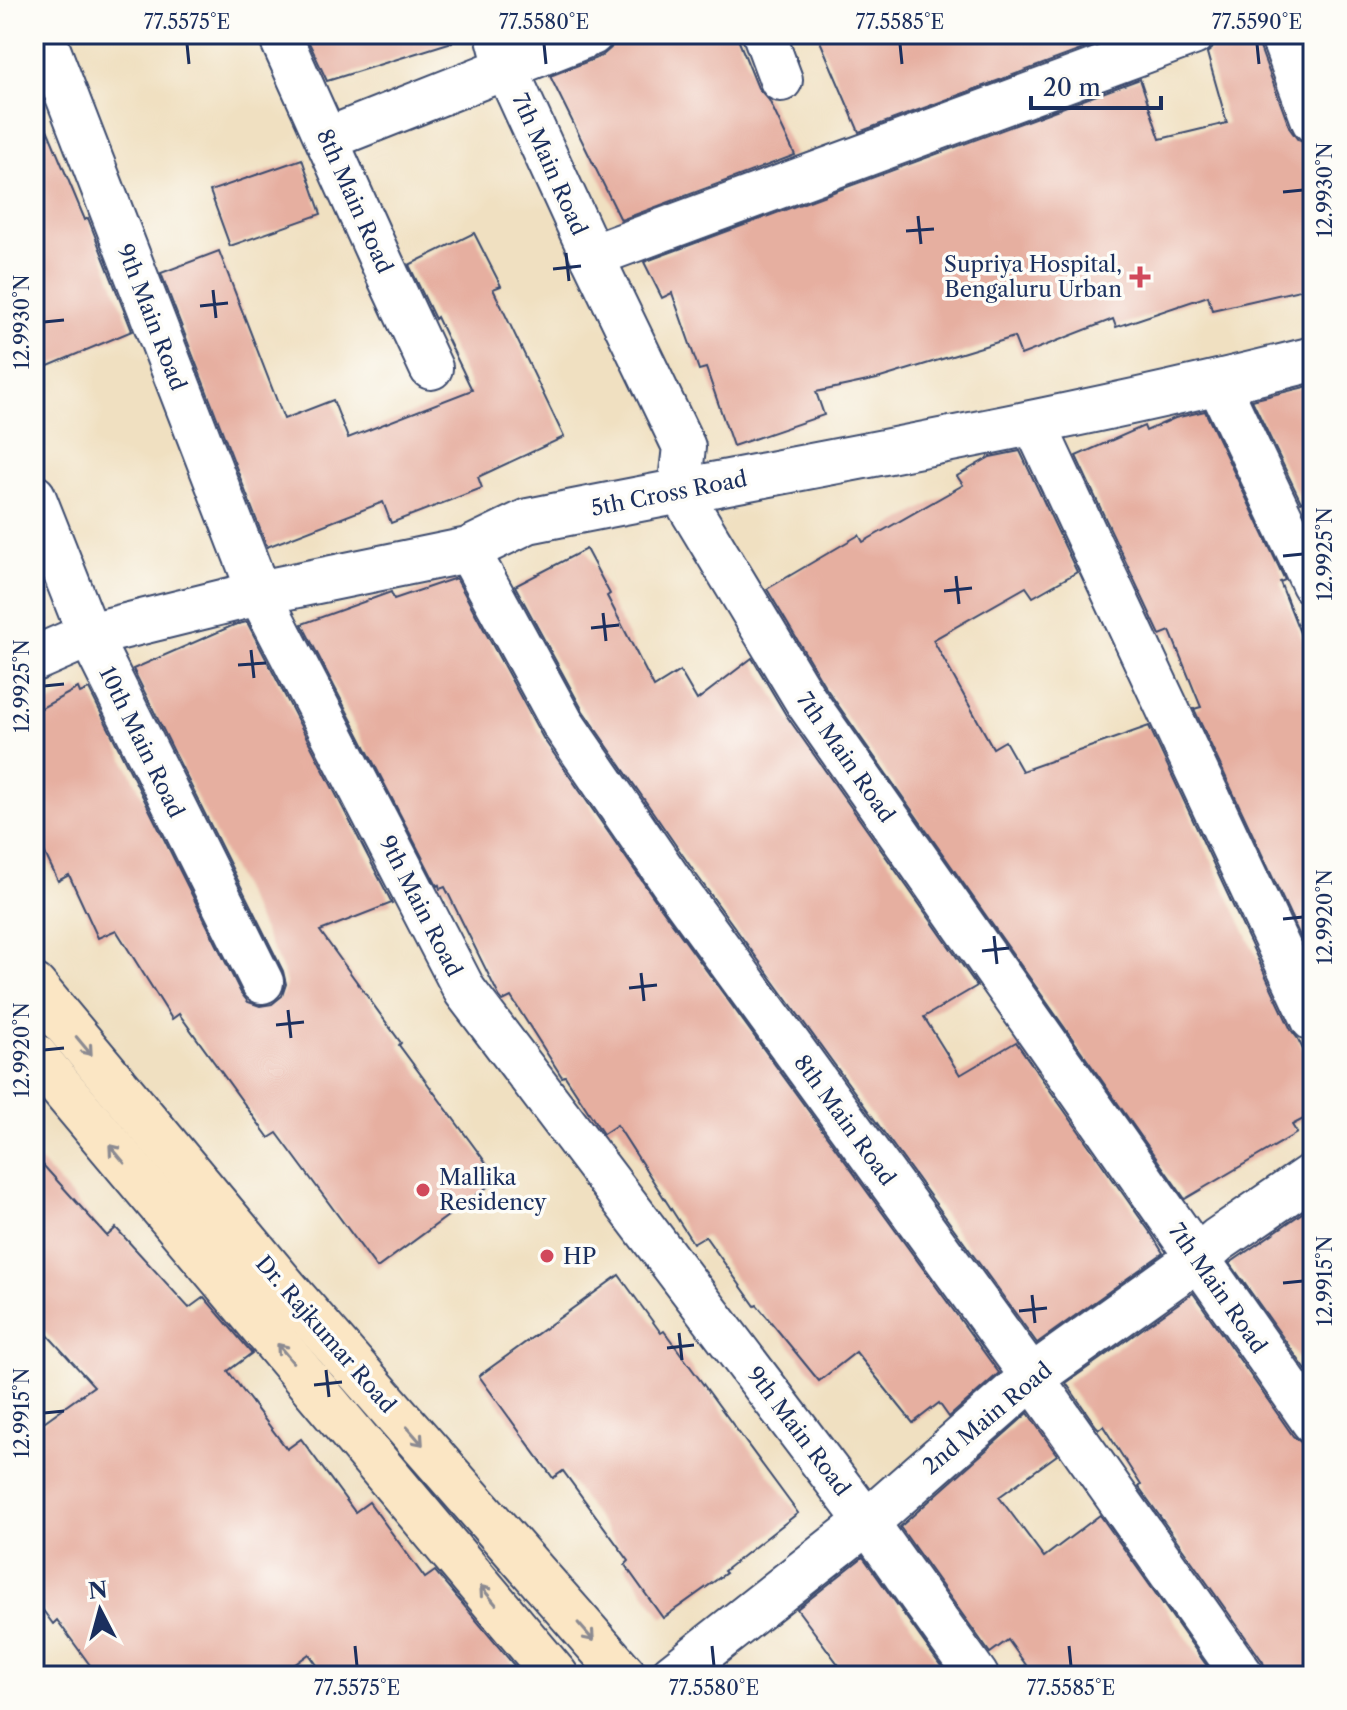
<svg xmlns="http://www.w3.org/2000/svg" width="1347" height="1710" viewBox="0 0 1347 1710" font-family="'Libre Caslon Text',serif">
<rect width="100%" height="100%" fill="#fdfcf7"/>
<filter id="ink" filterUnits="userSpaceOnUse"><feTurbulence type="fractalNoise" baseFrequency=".0125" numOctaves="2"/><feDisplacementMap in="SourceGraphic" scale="16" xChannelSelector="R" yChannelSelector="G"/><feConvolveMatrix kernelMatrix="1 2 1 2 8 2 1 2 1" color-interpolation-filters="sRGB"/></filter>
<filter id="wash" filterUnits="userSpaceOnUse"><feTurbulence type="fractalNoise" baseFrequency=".006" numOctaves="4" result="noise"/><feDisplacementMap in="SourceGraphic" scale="32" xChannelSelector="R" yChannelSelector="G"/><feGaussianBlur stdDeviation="1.8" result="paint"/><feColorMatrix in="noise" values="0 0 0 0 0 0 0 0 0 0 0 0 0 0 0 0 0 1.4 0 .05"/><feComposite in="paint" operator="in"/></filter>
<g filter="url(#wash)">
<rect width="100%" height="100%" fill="#f0e0c1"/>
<g id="blocks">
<!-- building -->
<g fill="#e6afa0">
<polygon points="305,34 451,34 452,42 327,81"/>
<polygon points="615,34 736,34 758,88 769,100 795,155 621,220 550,76 602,56 611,48"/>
<polygon points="817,34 1124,34 859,132"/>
<polygon points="1216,34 1258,34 1258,42 1290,129 1298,140 1308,144 1313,144 1313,287 1212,310 1208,296 1116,327 1113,319 1021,355 1014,337 877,379 816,392 824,415 733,446 706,368 699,370 672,293 662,298 644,262 1140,79 1160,139 1227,123 1207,53 1212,49 1216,39"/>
<polygon points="34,98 85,220 88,218 132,331 34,372"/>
<polygon points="302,159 321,214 230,246 210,191"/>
<polygon points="474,233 501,286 493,289 564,437 478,477 482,488 391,523 383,502 267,547 161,273 219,251 284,419 333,400 348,438 472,390 437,317 435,319 409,265"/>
<polygon points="1313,385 1313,498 1301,502 1252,400"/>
<polygon points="1205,411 1285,580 1280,582 1313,666 1313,950 1308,953 1194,709 1201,707 1170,631 1160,635 1076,456 1144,426 1146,431 1175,418"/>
<polygon points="1020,451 1077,572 1033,597 1026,587 933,640 993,748 1005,741 1022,771 1149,726 1291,1030 1298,1039 1313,1070 1313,1114 1292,1125 1297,1133 1185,1199 826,688 767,589 859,535 863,542 963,485 957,476 990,457"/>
<polygon points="586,549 610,594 607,596 654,687 680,671 697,700 752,658 786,715 977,986 924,1017 960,1075 1016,1042 1152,1235 1163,1253 1037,1343 695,873 583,711 515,586"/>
<polygon points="456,578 543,738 656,901 999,1373 949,1417 939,1403 913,1423 856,1352 819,1381 757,1305 755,1306 705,1236 693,1243 617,1125 603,1134 565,1076 562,1077 511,997 503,1001 499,996 445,887 440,889 439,885 437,886 302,624 391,592 394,599"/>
<polygon points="247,622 392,903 320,931 401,1043 399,1045 498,1179 377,1268 277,1133 269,1138 179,1014 172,1019 116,930 98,938 69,875 58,881 34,830 34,712 78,688 80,693 89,689 241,993 248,1002 260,1006 272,1004 282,996 286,984 283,971 133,669 234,625"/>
<polygon points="34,1155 107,1236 116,1228 189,1308 204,1297 252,1353 228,1371 287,1449 301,1439 355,1512 369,1502 425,1578 435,1571 523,1676 325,1676 309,1654 279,1676 98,1676 57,1620 53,1624 34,1598 34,1429 94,1386 34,1320"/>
<polygon points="1308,1209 1313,1216 1313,1365 1306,1370 1230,1263"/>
<polygon points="619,1275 661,1333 664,1331 798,1513 724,1571 726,1573 663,1618 625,1565 629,1561 563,1471 553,1478 479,1376"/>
<polygon points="1193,1293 1293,1436 1302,1443 1310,1445 1313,1450 1313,1676 1267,1676 1263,1662 1139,1487 1141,1485 1103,1426 1099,1429 1096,1426 1066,1383"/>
<polygon points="1028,1413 1057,1455 999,1497 1044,1557 1100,1515 1214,1676 1034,1676 1008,1640 990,1653 900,1527"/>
<polygon points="863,1557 948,1676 847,1676 797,1609"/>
</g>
</g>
</g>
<g filter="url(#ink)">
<use href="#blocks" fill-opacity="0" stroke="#3b4a6d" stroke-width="2"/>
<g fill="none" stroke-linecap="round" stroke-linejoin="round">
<!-- minor casing -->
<g stroke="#3b4a6d" stroke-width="46">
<g id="minor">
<polyline points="43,34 259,593 465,991 867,1522 977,1676"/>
<polyline points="279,34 382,263 431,368"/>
<polyline points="497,34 506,68 592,256 684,447 679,490 806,701 1313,1422"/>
<polyline points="764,34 781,80"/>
<polyline points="1281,34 1313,121"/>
<polyline points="327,139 592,34"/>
<polyline points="592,256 1193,34"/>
<polyline points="1218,383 1313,584"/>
<polyline points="1034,423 1313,1020"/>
<polyline points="34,496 89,635 262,982"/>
<polyline points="468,550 563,724 675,887 1032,1377 1243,1676"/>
</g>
</g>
<!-- tertiary casing -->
<g stroke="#3b4a6d" stroke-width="48">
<g id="tertiary">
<path d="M 34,659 L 89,635 L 259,593 L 468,550 L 528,521 C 790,468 1054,425 1313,359"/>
<polyline points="672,1676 867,1522 1032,1377 1197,1259 1218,1240 1313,1175"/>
</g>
</g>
<!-- secondary casing -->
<g stroke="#3b4a6d" stroke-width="48">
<g id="secondary">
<polyline points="34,986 287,1290 625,1676"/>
<polyline points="34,1055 556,1676"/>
</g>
</g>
<!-- minor -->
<use href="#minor" stroke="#fff" stroke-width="42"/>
<!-- tertiary -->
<use href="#tertiary" stroke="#fff" stroke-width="44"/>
<!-- secondary -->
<use href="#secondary" stroke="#fbe6c4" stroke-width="44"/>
</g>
<!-- one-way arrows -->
<defs><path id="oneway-shaft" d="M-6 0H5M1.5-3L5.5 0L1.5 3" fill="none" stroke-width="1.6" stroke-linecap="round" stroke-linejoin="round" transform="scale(2)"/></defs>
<g stroke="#8b8a91">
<use href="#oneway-shaft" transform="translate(84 1046) rotate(50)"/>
<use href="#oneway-shaft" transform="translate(117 1154) rotate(-130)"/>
<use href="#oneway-shaft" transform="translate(285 1353) rotate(-130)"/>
<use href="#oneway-shaft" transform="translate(415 1436) rotate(49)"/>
<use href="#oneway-shaft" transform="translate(488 1595) rotate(-130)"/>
<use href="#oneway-shaft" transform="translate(586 1632) rotate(49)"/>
</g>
</g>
<!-- ticks -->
<path fill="none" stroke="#1b2f5e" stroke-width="3" d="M 187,44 L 189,64M 544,44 L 546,64M 900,44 L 902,64M 1257,44 L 1259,64M 1283,192 L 1303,190M 918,216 L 921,244M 906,231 L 934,229M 566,253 L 569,281M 553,269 L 581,266M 213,290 L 216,318M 200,306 L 228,303M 44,322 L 64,320M 1283,556 L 1303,554M 956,576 L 959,604M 944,591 L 972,588M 603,613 L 606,641M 591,628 L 619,625M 251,650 L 254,678M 238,665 L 266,663M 44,686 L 64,684M 1283,919 L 1303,917M 994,936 L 997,964M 982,951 L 1009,948M 641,973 L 644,1001M 629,988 L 657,985M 288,1010 L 291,1038M 276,1025 L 304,1022M 44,1050 L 64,1048M 1283,1283 L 1303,1281M 1032,1295 L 1035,1323M 1019,1311 L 1047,1308M 679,1333 L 682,1360M 667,1348 L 694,1345M 326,1370 L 329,1397M 314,1385 L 342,1382M 44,1413 L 64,1411M 355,1646 L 357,1666M 712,1646 L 714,1666M 1069,1646 L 1071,1666"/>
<!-- markers -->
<g fill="#d1495b" stroke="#fdfcf7" stroke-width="3">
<path d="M1136 265h8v8h8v8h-8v8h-8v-8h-8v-8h8z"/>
<circle cx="423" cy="1190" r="8"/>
<circle cx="547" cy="1256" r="8"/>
</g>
<g text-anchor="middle" stroke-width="7" stroke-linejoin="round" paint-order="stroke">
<!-- street labels -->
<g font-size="22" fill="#1b2f5e" stroke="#fdfcf7">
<text transform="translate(550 164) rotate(66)" y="8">7th Main Road</text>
<text transform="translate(355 201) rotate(66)" y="8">8th Main Road</text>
<text transform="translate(152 317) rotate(69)" y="8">9th Main Road</text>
<text transform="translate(669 493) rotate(-11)" y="8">5th Cross Road</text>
<text transform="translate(142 742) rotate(64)" y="8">10th Main Road</text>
<text transform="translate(846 757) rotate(55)" y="8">7th Main Road</text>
<text transform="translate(421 906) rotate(63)" y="8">9th Main Road</text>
<text transform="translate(845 1120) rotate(54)" y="8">8th Main Road</text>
<text transform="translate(1218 1288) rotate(55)" y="8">7th Main Road</text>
<text transform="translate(326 1334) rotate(49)" y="8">Dr. Rajkumar Road</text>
<text transform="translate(987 1418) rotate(-40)" y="8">2nd Main Road</text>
<text transform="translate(799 1431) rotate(53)" y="8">9th Main Road</text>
</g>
<!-- poi labels -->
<g font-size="22" fill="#1b2f5e" stroke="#fdfcf7" text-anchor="start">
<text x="1122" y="272" text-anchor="end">Supriya Hospital,<tspan x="1122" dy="25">Bengaluru Urban</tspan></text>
<text x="439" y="1185">Mallika<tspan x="439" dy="25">Residency</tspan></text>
<text x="563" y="1264">HP</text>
</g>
</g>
<!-- margin -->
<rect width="1347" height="1710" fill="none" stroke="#fdfcf7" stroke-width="88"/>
<!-- north arrow -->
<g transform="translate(100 1610) rotate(354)" stroke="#fdfcf7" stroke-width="6" paint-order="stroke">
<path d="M0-6L14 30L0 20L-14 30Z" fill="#1b2f5e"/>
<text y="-12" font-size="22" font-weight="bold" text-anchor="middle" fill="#1b2f5e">N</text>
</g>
<!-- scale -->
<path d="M1031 96v12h130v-12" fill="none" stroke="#1b2f5e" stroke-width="4"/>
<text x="1043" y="96" font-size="24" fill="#1b2f5e" stroke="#fdfcf7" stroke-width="6" paint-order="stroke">20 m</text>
<rect x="44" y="44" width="1259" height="1622" fill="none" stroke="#1b2f5e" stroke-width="3"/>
<g font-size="20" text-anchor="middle" fill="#1b2f5e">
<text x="187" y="29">77.5575°E</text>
<text x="544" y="29">77.5580°E</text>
<text x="900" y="29">77.5585°E</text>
<text x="1257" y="29">77.5590°E</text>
<text transform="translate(1325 190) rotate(-90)" y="7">12.9930°N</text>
<text transform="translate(22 322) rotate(-90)" y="7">12.9930°N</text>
<text transform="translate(1325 554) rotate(-90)" y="7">12.9925°N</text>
<text transform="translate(22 686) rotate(-90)" y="7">12.9925°N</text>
<text transform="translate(1325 917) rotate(-90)" y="7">12.9920°N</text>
<text transform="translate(22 1050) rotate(-90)" y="7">12.9920°N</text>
<text transform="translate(1325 1281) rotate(-90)" y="7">12.9915°N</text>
<text transform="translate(22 1413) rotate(-90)" y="7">12.9915°N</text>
<text x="357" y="1695">77.5575°E</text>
<text x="714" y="1695">77.5580°E</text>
<text x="1071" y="1695">77.5585°E</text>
</g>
</svg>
